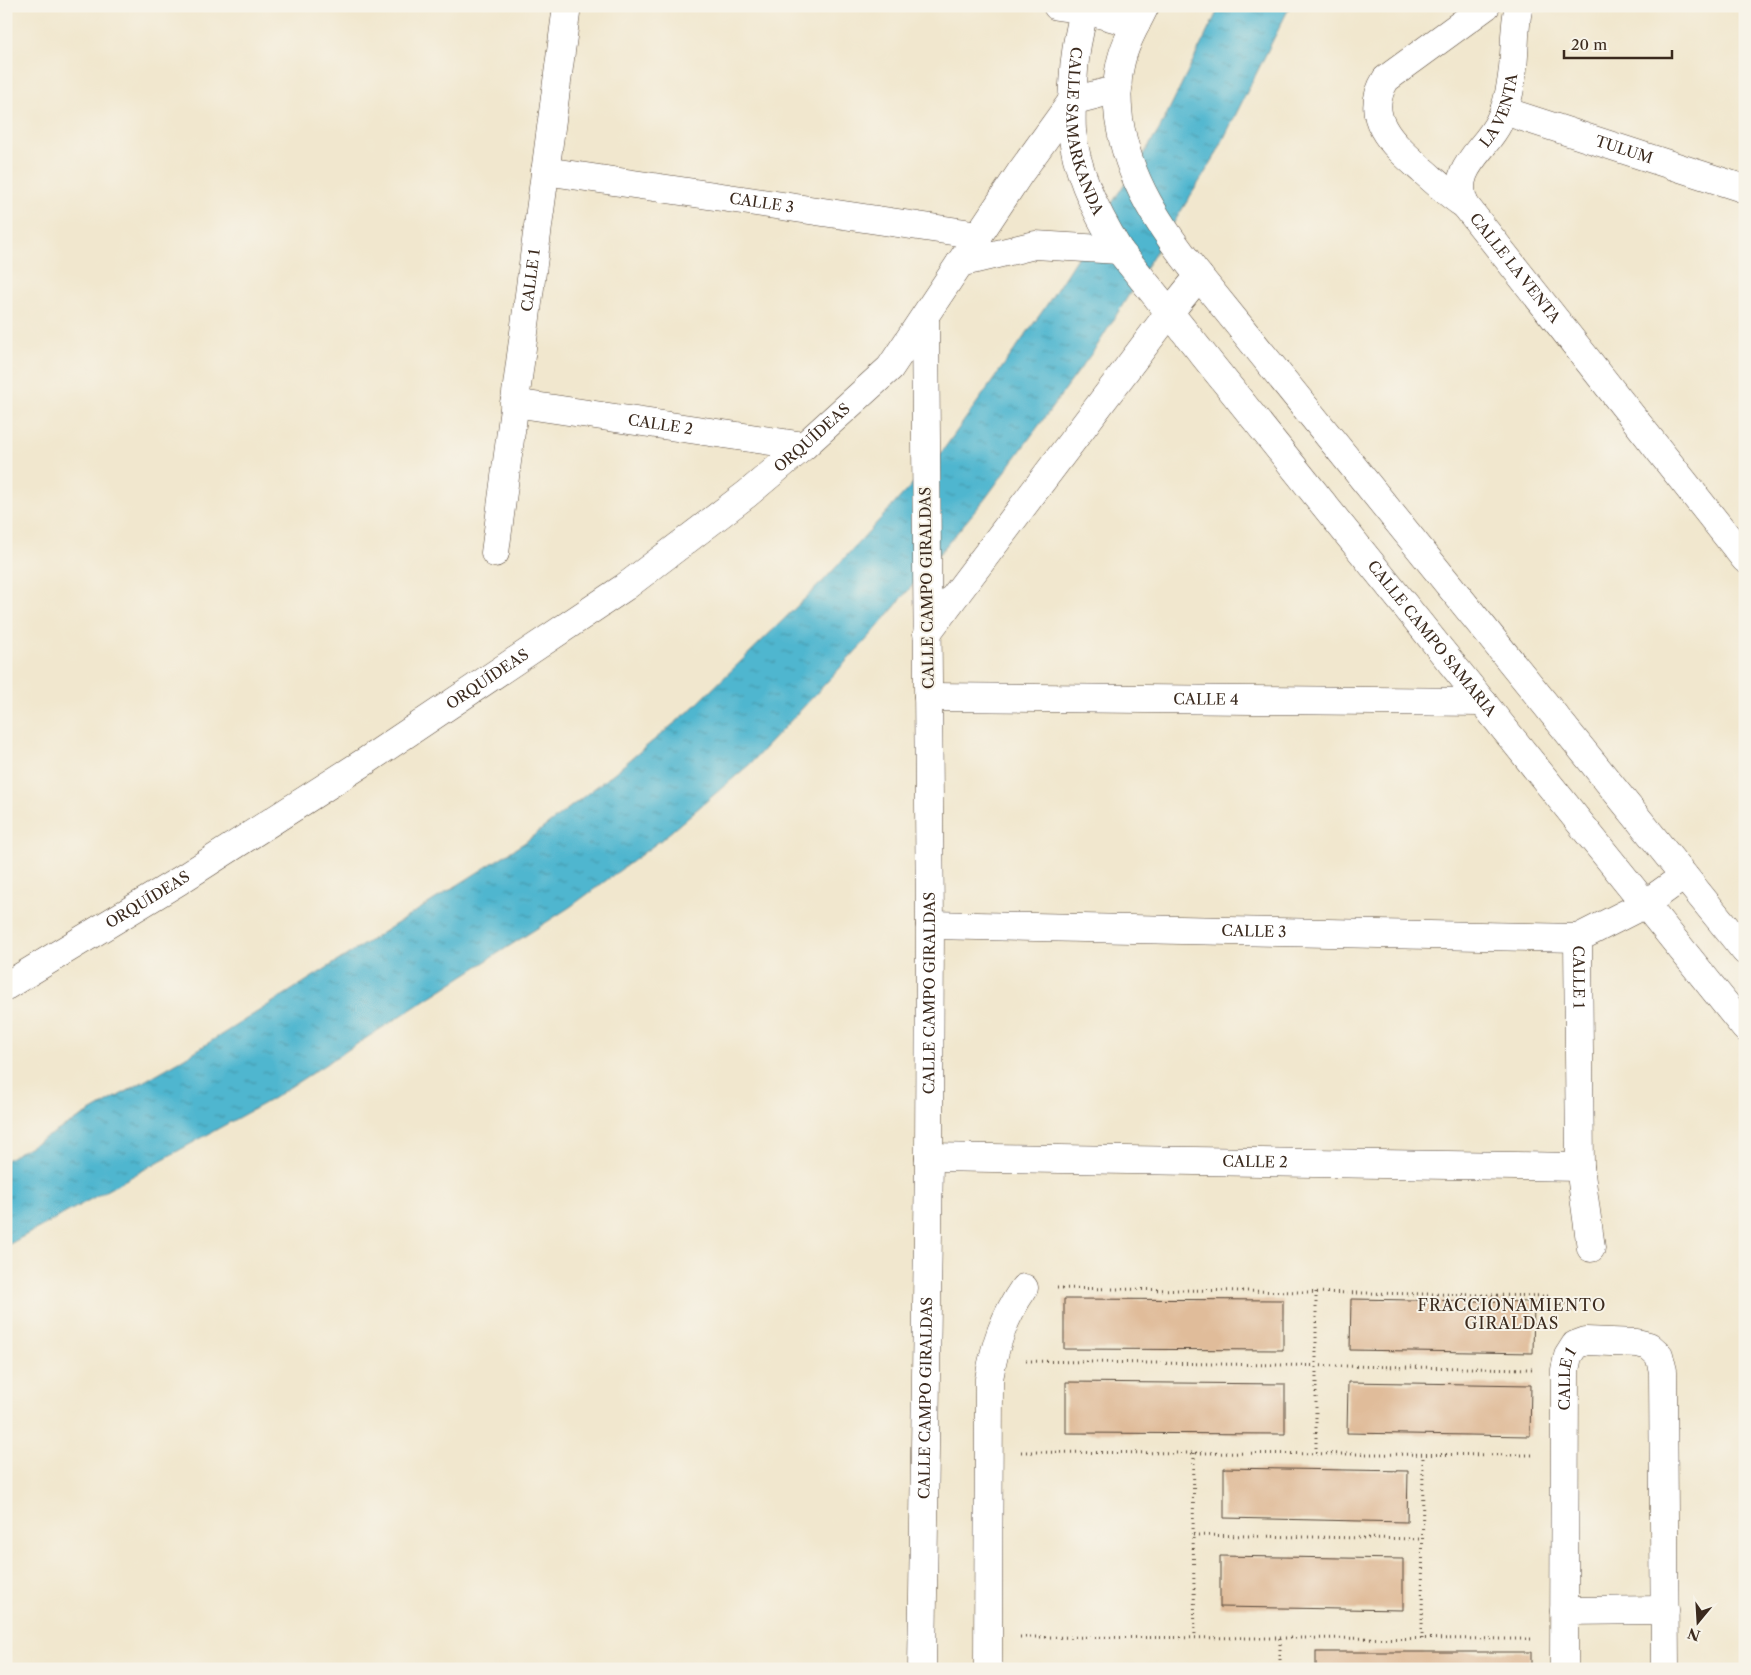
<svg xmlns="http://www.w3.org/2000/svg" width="1751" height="1675" viewBox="0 0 1751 1675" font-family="'Libre Caslon Text',serif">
<defs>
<pattern id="water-ripples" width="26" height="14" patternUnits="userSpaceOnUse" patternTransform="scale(1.25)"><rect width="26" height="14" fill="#50b6cf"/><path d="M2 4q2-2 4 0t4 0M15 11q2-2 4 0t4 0" fill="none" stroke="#4494a7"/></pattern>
</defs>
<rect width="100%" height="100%" fill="#f7f3e8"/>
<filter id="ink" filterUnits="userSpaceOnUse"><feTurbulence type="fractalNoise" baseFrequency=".02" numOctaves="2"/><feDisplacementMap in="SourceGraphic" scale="10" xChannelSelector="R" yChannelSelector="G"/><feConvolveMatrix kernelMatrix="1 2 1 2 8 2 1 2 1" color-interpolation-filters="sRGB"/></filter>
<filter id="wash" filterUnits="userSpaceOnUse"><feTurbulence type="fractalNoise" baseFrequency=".0096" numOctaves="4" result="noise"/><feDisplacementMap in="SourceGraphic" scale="20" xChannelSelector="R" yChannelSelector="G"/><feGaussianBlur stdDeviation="1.12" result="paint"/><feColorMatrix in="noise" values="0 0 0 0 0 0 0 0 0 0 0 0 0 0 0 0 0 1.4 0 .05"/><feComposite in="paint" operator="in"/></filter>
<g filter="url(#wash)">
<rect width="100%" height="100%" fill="#f1e7ce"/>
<!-- water -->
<polygon fill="url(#water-ripples)" stroke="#467076" points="1220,6 1290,6 1214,158 1097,346 985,499 871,635 750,764 661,840 570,907 270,1100 6,1246 6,1160 183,1059 524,843 614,773 693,708 825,579 941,453 1044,309 1159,130"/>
<g id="blocks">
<!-- building -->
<g fill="#e0bc9a">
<polygon points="1064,1299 1283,1300 1283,1350 1064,1349"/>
<polygon points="1351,1299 1534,1302 1533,1353 1350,1350"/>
<polygon points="1066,1382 1285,1384 1285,1434 1066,1433"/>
<polygon points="1348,1382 1531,1385 1530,1436 1347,1433"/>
<polygon points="1224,1468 1408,1471 1407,1522 1224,1518"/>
<polygon points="1220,1556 1403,1559 1403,1610 1220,1607"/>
<rect x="1316" y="1652" width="215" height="17"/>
</g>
</g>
</g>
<g filter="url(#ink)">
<use href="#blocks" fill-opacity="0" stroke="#564638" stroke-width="1"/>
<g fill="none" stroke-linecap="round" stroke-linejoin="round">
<!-- minor casing -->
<g stroke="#564638" stroke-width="29">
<g id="minor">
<polyline points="1057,6 1085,10 1136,24"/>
<path id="s1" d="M 1086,6 C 1078,32 1074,58 1073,85 C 1072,100 1071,115 1072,131 C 1076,171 1098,216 1119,250 L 1745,1028"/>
<path d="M 1145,6 C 1136,25 1124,44 1120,66 C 1116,83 1117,101 1119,119 C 1128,180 1161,229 1199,276 L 1745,951"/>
<path id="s2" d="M 1486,6 L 1386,79 C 1361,119 1395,146 1423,171 C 1437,183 1449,195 1465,205 L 1745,559"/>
<path id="s3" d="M 1504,111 L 1745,189"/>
<path id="s4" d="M 545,171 L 979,235"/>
<path id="s5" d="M 1465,205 C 1449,169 1485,151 1499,122 C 1512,97 1514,64 1515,36 C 1516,26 1516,16 1519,6"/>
<polyline points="960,263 1035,245 1119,250"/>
<path id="s6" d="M 514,403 L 804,446"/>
<path id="s7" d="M 495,553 L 567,6"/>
<polyline points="927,633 1169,313 1199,276"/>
<path id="s8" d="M 928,697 L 1483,702"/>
<path id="s9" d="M 930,925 L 1578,938 L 1645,904 L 1684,876"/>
<path id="s10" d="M 1578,938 L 1580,1167 L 1591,1248"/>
<path id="s11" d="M 6,986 L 179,881 L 366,761 L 625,587 L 747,494 L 804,446 L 890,368 L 1020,173 L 1072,101 L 1118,89"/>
<path id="s12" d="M 929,1157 L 1580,1167"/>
<polyline points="1564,1611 1665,1610"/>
<path id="s13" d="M 922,1669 L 929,1157 L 930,925 L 925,318"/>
<path d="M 988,1669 L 989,1379 C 995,1344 1004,1317 1024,1288"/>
<path id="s14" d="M 1564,1669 L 1565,1370 L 1568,1356 L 1575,1345 L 1586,1341 L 1637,1343 L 1649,1346 L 1659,1355 L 1663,1371 L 1665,1669"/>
</g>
</g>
<!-- path -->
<g stroke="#564638" stroke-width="3" stroke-dasharray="1 4" stroke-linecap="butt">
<polyline points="1057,1288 1549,1296 1562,1300 1572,1312"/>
<polyline points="1026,1361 1532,1369"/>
<polyline points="1021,1452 1532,1455"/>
<polyline points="1194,1453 1193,1535 1195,1638"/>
<polyline points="1316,1453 1316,1292"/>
<polyline points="1193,1535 1423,1539"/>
<polyline points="1020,1637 1531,1639"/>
<polyline points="1280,1639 1280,1669"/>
<polyline points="1422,1639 1423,1455"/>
</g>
<!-- minor -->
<use href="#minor" stroke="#fff" stroke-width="28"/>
</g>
</g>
<g text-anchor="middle" stroke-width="4" stroke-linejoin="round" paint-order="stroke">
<!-- street labels -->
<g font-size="15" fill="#3b2a1e" stroke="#f7f3e8">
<text dy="5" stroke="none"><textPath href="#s5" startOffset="106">LA VENTA</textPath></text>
<text dy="5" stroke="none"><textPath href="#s1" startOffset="128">CALLE SAMARKANDA</textPath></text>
<text dy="5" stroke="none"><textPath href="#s3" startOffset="126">TULUM</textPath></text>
<text dy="5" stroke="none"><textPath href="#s4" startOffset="219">CALLE 3</textPath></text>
<text dy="5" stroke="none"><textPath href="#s2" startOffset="369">CALLE LA VENTA</textPath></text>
<text dy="5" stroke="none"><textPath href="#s7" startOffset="275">CALLE 1</textPath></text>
<text dy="5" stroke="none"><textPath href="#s6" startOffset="148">CALLE 2</textPath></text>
<text dy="5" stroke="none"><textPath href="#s11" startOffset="976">ORQUÍDEAS</textPath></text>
<text transform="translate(927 588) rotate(-91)" y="5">CALLE CAMPO GIRALDAS</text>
<text dy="5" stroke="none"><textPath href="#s1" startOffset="754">CALLE CAMPO SAMARIA</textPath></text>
<text dy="5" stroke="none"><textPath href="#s11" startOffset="571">ORQUÍDEAS</textPath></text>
<text dy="5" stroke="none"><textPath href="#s8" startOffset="278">CALLE 4</textPath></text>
<text dy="5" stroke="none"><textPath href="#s11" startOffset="166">ORQUÍDEAS</textPath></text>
<text dy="5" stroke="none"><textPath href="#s9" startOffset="324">CALLE 3</textPath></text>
<text dy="5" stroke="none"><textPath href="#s10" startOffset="39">CALLE 1</textPath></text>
<text dy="5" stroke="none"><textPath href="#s13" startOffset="676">CALLE CAMPO GIRALDAS</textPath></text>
<text dy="5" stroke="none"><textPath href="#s12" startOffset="326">CALLE 2</textPath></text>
<text dy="5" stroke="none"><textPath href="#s14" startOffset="290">CALLE 1</textPath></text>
<text dy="5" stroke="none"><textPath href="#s13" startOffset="271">CALLE CAMPO GIRALDAS</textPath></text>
</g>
<!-- neighbourhood labels -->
<g font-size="16" letter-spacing="1" fill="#3b2a1e" stroke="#f7f3e8">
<text x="1512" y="1311">FRACCIONAMIENTO<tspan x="1512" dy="18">GIRALDAS</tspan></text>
</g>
</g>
<!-- margin -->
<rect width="1751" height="1675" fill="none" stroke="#f7f3e8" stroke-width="25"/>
<!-- north arrow -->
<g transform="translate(1698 1622) rotate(198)" stroke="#f7f3e8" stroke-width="4" paint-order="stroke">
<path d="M0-4L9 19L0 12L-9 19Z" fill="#3b2a1e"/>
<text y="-8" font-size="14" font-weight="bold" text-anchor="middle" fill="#3b2a1e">N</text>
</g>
<!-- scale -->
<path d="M1564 50v8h108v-8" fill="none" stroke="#3b2a1e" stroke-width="2.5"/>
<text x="1571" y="50" font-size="15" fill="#3b2a1e" stroke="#f7f3e8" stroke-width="4" paint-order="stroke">20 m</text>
</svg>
